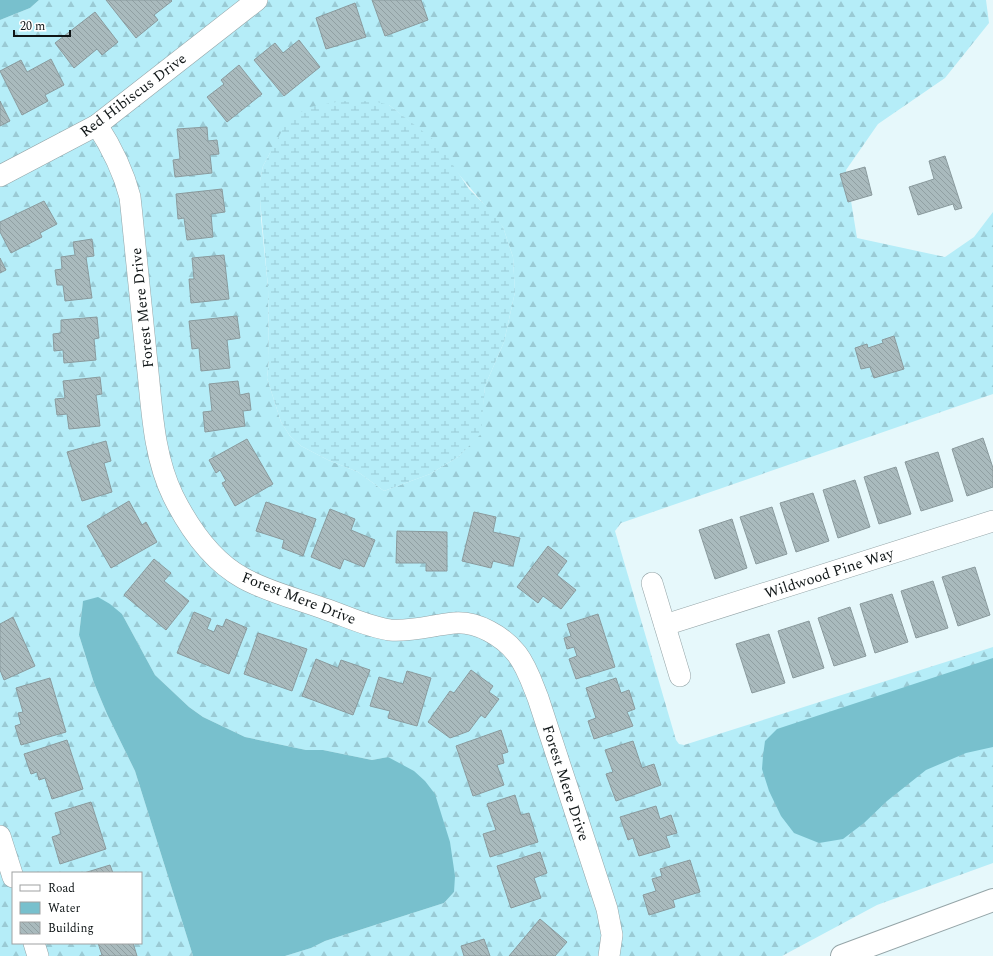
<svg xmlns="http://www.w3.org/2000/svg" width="993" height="956" viewBox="0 0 993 956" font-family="Spectral,serif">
<defs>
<pattern id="forest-firs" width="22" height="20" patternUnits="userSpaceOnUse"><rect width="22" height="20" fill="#b5edf8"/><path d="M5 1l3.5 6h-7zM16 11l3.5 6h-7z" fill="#9acad4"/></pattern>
<pattern id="wetland-marsh" width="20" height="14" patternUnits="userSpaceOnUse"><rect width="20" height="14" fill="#b5edf8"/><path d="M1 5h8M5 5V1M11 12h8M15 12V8" fill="none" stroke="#9acad4"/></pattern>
<pattern id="building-back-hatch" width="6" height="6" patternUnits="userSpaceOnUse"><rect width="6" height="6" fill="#a9babd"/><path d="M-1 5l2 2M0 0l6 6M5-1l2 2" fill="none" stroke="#909fa2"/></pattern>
</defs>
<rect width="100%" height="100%" fill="#e6f8fb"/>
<!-- forest -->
<path fill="url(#forest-firs)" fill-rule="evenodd" d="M 39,0 L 986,0 L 989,23 L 945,78 L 878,124 L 846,170 L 857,238 L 945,257 L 974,237 L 993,212 L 993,394 L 621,523 L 615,531 L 676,740 L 679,744 L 684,745 L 993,647 L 993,863 L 877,905 L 782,956 L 285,956 L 311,948 L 325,941 L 444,903 L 454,892 L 388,757 L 372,760 L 323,750 L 306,750 L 245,737 L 203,717 L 189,707 L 155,675 L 122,614 L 83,602 L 79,635 L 94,683 L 107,714 L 135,771 L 193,956 L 0,956 L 0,20 L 30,8 ZM 389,105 L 425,134 L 503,227 L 513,257 L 515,292 L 504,342 L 485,386 L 480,434 L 458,457 L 430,474 L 384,491 L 358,472 L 328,460 L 301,446 L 290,436 L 281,422 L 267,378 L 269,360 L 268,287 L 261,219 L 260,181 L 263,166 L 270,153 ZM 13,873 L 141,873 L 141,943 L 13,943 Z"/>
<!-- wetland -->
<polygon fill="url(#wetland-marsh)" points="341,101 374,101 389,105 439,144 469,189 494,214 503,227 513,257 515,292 504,342 485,386 481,434 458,457 430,474 384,491 358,472 328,460 301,446 290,436 281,422 267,378 269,360 268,287 260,199 260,181 263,166 284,127 296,115 310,107"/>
<!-- water -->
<g fill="#78c0cd">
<polygon points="0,0 39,0 30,8 0,20"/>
<polygon points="98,597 110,604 122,614 155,675 189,707 203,717 245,737 306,750 323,750 372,760 388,757 414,771 425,781 435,794 450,842 455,876 454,892 444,903 325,941 311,948 285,956 193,956 135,771 107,714 94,683 79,635 83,601"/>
<polygon points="993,658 993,747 966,753 926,770 887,801 864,823 843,839 819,843 794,833 781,816 769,791 762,769 763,756 765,741 777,729"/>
</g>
<!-- building -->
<g fill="url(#building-back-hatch)" stroke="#8a9a9d">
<polygon points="106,0 171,0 172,1 154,15 158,20 136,38"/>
<polygon points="372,0 421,0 428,20 385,36"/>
<polygon points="355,3 366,37 326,49 316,18"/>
<polygon points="95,12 118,42 102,55 97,49 74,68 55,43"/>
<polygon points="299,40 320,67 284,96 254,60 275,43 283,53"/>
<polygon points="51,59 64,85 45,95 48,101 22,115 0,71 21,60 27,72"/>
<polygon points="239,65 262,94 227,122 207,97 224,84 221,80"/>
<polygon points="0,101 10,121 0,126"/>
<polygon points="207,127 208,141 217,140 219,154 210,155 212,173 175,177 173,160 180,159 177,129"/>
<polygon points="945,156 962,208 955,210 953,204 918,215 909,187 934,179 929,161"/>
<polygon points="865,167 872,195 848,202 840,174"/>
<polygon points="222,189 225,212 211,214 213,237 187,240 184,218 178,219 176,194"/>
<polygon points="44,201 57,224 40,233 42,237 11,253 0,232 0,222"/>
<polygon points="92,239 94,256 86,257 92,298 65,301 63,285 57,285 55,270 62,269 61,257 75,255 73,242"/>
<polygon points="224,255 229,299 191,303 189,279 194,279 192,258"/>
<polygon points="0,258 6,270 0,273"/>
<polygon points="237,316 240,338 227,340 230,368 201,371 199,348 192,349 189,321"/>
<polygon points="97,317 99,338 94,339 96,360 64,363 63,350 54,351 53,334 61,333 61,320"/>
<polygon points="894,336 904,369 874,378 870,367 861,369 855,348 867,344 868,348 883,343 882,340"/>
<polygon points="100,377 102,394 96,395 100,426 69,429 67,414 57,415 55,399 65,398 63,381"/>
<polygon points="238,381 240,395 249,393 251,410 243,411 245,426 205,432 203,412 212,411 209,384"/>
<polygon points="983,438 993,468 993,487 967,496 952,449"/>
<polygon points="247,439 273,484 235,506 222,483 226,481 220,470 216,473 209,460"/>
<polygon points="106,441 111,461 104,463 112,492 82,501 67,452"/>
<polygon points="938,452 953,501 921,511 905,462"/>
<polygon points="896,467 911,514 879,524 864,477"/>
<polygon points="855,480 870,527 838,538 823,490"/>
<polygon points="813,493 829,541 796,552 780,503"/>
<polygon points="129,501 142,525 146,522 157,542 111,568 87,526"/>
<polygon points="266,502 316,519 303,556 282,548 284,540 256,531"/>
<polygon points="772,507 787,554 756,564 740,517"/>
<polygon points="330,509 355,519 351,530 375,540 364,567 344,559 340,569 311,557"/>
<polygon points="474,512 496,517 493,532 520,538 513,566 493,561 491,568 462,561"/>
<polygon points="732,519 747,568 715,579 699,530"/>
<polygon points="397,531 447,532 447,571 426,571 426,563 396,563"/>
<polygon points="548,546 567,561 557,575 576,590 561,609 543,596 538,603 517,587"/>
<polygon points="154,559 171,573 164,581 189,601 166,630 124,595"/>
<polygon points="975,567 990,615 958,626 942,577"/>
<polygon points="933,581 948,628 916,638 901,591"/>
<polygon points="892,594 908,642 875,653 860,604"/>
<polygon points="850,607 866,656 834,666 818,618"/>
<polygon points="194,612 211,619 207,629 214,632 217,625 223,627 226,619 247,628 229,674 177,653"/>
<polygon points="598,614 615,667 576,679 569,659 577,656 574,647 567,649 564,638 571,636 567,624"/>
<polygon points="13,617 35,666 4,680 0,670 0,624"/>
<polygon points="809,621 824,668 793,678 778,631"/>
<polygon points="258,633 307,649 292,691 244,674"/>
<polygon points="769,634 785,683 752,693 736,644"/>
<polygon points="316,659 338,668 341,660 370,670 353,715 302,696"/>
<polygon points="471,670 493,686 489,692 499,699 485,718 481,715 469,731 450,738 428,722 450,691 454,693"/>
<polygon points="407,671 431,678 417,726 388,718 390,711 370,706 379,677 403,684"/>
<polygon points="50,678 66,732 21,745 15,726 21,724 18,713 23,712 16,688"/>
<polygon points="616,678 621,693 629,690 635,709 627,712 633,726 594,739 588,721 596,718 586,688"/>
<polygon points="501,730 508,752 502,754 504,763 497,765 504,785 473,796 456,746"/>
<polygon points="67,740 83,789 52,799 45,778 39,780 37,772 31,774 24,754"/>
<polygon points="633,741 642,768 654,764 661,785 616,801 606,774 613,772 605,750"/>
<polygon points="515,795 521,815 529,813 538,842 490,857 483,834 496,830 487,804"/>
<polygon points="91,802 106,849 60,864 52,837 61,834 55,813"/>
<polygon points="656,806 660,819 671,815 677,833 666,836 670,847 639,856 633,838 628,840 620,817"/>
<polygon points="540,852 547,873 534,878 541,898 511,908 497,866"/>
<polygon points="690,860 700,892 673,900 675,907 649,915 643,895 656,891 652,879 662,876 660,869"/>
<polygon points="110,865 113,873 84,873"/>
<polygon points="540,919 567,942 555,956 509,956"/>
<polygon points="484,939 490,956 464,956 461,946"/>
<polygon points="98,943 133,943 137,956 99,956 102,955"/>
</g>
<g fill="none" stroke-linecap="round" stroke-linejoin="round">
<!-- minor casing -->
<g stroke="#95a5a8" stroke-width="22">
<g id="minor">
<path d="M 97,125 C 112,148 123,170 130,197 C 136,252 141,307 147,363 C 152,407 153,455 173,496 C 189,528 212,561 243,578 C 268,592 298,599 325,609 C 346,616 368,627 390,630 C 411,632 433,625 454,623 C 477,621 503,636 517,654 C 527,667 532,683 538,698 L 607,909 L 612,935 L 609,956"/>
<polyline points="0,176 97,125 257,0"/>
<polyline points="652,583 680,676"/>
<polyline points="665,625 993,521"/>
<polyline points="0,836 13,877"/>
<polyline points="34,943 38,956"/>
</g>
</g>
<!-- primary casing -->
<g stroke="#95a5a8" stroke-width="24">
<polyline id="primary" points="842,956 993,900"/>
</g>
<!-- minor -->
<use href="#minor" stroke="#fff" stroke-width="21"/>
<!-- primary -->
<use href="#primary" stroke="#fff" stroke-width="22"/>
</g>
<g text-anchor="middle" stroke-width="4" stroke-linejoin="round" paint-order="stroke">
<!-- street labels -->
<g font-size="15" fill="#0f1516" stroke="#fff">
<text transform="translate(133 95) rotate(-37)" y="5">Red Hibiscus Drive</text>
<text transform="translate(142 308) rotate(-96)" y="5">Forest Mere Drive</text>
<text transform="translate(829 573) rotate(-18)" y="5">Wildwood Pine Way</text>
<text transform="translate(299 598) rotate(21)" y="5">Forest Mere Drive</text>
<text transform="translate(566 783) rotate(72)" y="5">Forest Mere Drive</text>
</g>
</g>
<!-- legend -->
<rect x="12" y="872" width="130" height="72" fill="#ffffff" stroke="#9fa1a2"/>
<rect x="20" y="885" width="20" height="6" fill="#ffffff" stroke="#9fa1a2"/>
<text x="48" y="892" font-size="12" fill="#0f1516">Road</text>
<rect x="20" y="902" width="20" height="12" fill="#78c0cd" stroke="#9fa1a2"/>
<text x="48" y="912" font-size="12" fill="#0f1516">Water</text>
<rect x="20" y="922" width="20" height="12" fill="url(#building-back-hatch)" stroke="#9fa1a2"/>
<text x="48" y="932" font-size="12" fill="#0f1516">Building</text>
<!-- scale -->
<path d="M14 30v6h56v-6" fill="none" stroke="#0f1516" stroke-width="2"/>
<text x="20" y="30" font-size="12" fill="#0f1516" stroke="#ffffff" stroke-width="3" paint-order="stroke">20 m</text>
</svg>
